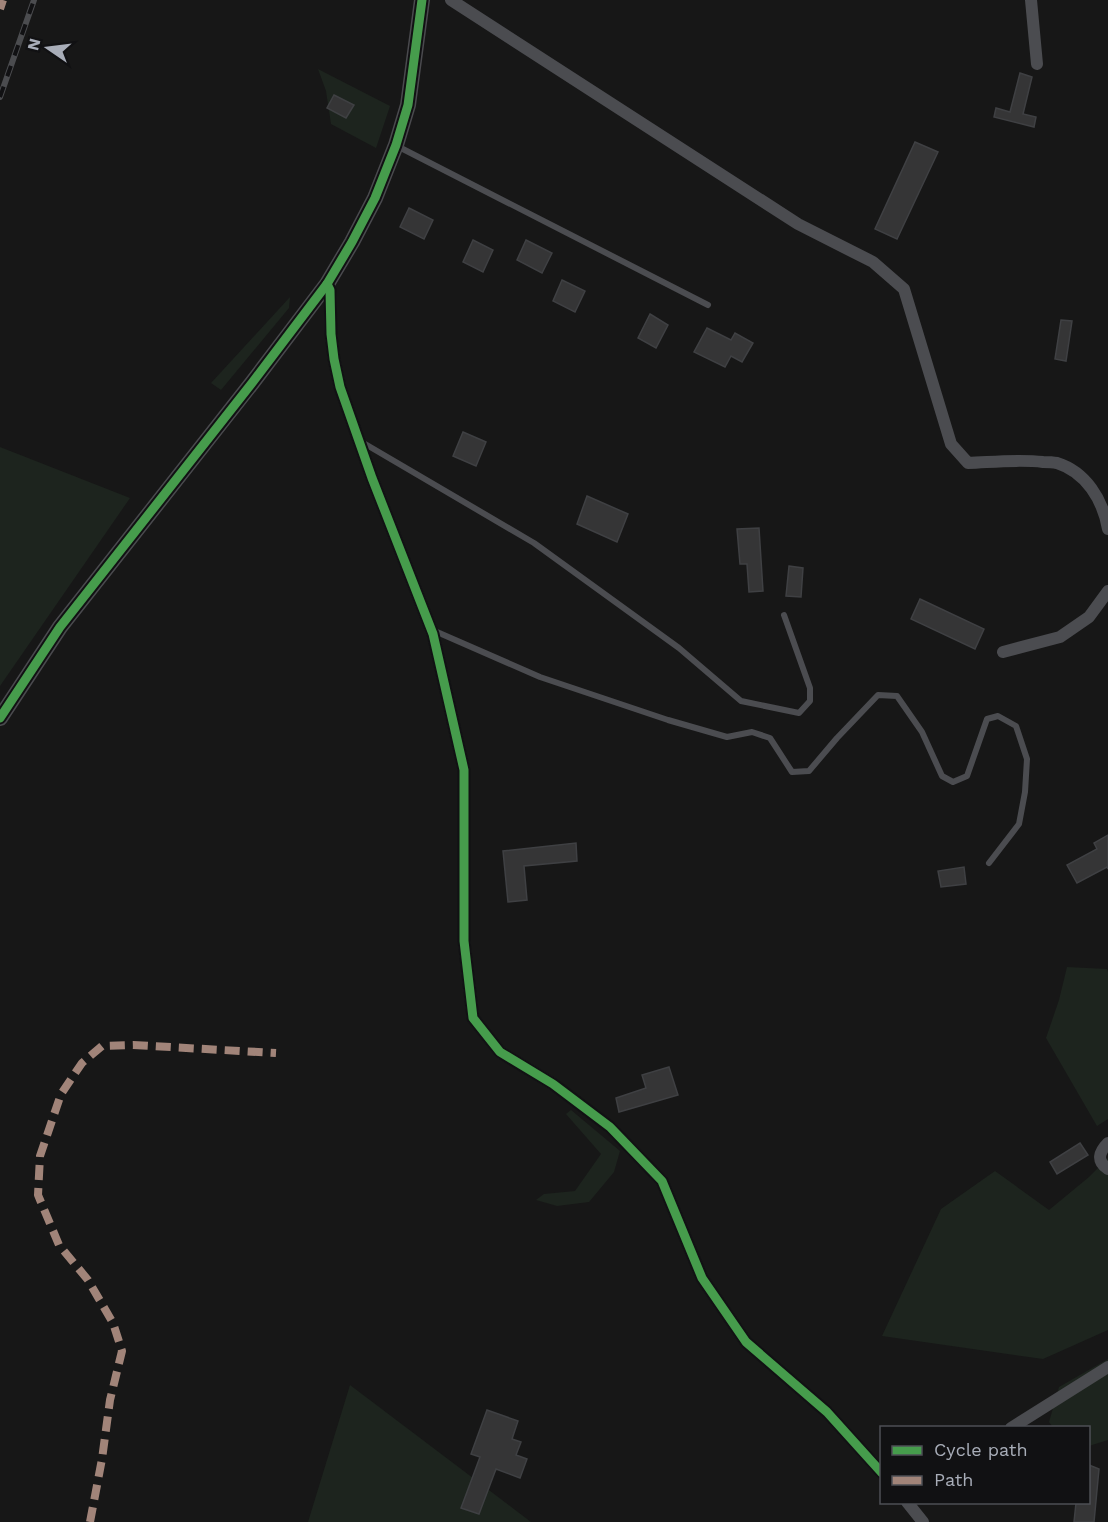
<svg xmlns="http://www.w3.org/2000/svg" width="1108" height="1522" viewBox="0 0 1108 1522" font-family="'Work Sans',sans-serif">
<rect width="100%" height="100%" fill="#171717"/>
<!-- green -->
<g fill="#1d241e">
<polygon points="318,69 390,106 376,148 331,124 326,91"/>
<polygon points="290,297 289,308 221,390 211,383"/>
<polygon points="0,447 130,498 0,686"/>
<polygon points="1067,967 1107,969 1108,972 1108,1119 1097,1126 1046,1038 1059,1000"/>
<polygon points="571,1110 620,1151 614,1172 589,1202 557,1206 536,1200 544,1194 575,1191 601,1154 566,1114"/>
<polygon points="1108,1158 1108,1330 1043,1359 882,1336 941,1209 995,1171 1049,1210 1089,1177"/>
<polygon points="1108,1359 1108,1440 1089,1446 1088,1428 1053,1427 1049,1422 1059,1387"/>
<polygon points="350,1385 531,1522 308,1522"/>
</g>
<!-- building -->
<g fill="#353536" stroke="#3f4043" stroke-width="1.5">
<polygon points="1020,73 1032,77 1023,114 1036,117 1034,127 994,117 996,108 1010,112"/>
<polygon points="334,95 354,105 346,118 327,108"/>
<polygon points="915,142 938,152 897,239 875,229"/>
<polygon points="409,208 433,220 424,239 400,227"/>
<polygon points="473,240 493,250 483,272 463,262"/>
<polygon points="526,240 552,253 542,273 517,260"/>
<polygon points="562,280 585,291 575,312 553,301"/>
<polygon points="650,314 668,325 656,348 638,338"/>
<polygon points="1061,320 1072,321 1066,361 1055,359"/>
<polygon points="707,328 731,340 735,333 753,343 742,362 731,356 725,367 694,352"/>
<polygon points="463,432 486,442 476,466 453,456"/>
<polygon points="587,496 628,514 617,542 577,524"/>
<polygon points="759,528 763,591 749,592 747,564 740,564 737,529"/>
<polygon points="789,566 803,568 801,597 786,596"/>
<polygon points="920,599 984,629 975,649 911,619"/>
<polygon points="1108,835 1108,869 1107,867 1077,883 1067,865 1097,849 1094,843"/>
<polygon points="576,843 577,861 524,866 527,900 508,902 503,851"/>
<polygon points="964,867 966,884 941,887 938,871"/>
<polygon points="669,1067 678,1095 619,1112 616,1098 646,1088 642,1075"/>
<polygon points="1080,1143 1088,1155 1057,1174 1050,1162"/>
<polygon points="487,1410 518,1421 512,1439 521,1442 516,1455 527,1459 520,1478 496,1469 479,1514 461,1508 480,1457 471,1454"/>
<polygon points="1089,1465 1099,1469 1094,1522 1074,1522 1076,1503 1089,1503"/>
</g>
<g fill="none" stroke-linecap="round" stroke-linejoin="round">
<!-- lane -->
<g stroke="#4b4c50" stroke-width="6">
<polyline points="397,146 708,305"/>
<polyline points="360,441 534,543 679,648 741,701 799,713 810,701 810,688 784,615"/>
<polyline points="434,633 437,632 540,677 668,720 727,737 752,732 770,738 792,772 809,771 837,738 878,695 897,696 922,732 942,776 953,782 967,776 987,719 998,716 1016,726 1027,759 1025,792 1019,824 989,863"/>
</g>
<!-- street -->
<g stroke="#4b4c50" stroke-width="12">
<path d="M 451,0 L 798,224 L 873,262 L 904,289 L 951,444 L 968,463 C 993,462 1018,459 1043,462 C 1047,462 1052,462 1057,463 C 1086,472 1103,500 1108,529"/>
<polyline points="1031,0 1037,64"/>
<polyline points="327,284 330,290 331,334 334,359 340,387 372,478 433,634 464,770 464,941 473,1018 500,1052 553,1084 610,1127 662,1181 702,1278 746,1342 827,1412 882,1473"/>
<polyline points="1003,652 1060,637 1089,617 1108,591"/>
<path d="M 1108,1143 C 1099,1152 1096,1161 1108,1169"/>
<polyline points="1011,1428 1108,1367"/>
<polyline points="907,1502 923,1522"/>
</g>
<!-- secondary -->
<polyline stroke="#4a4a4e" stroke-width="16" points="0,718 60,627 252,383 327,284 352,242 375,198 396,145 408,105 422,0"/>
<!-- rail casing -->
<g stroke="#4b4c4f" stroke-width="6">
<polyline id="rail" points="0,97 34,0"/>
</g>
<!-- rail -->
<use href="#rail" stroke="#111113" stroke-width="4" stroke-dasharray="11" stroke-linecap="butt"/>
<!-- quiet -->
<g stroke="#a18479" stroke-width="8" stroke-dasharray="15 8" stroke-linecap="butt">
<polyline points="0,9 3,0"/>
<polyline points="90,1522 102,1459 110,1400 122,1351 113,1323 88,1280 59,1245 38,1195 40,1156 61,1094 82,1063 102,1046 133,1045 276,1053"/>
</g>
<!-- cycleway casing -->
<g stroke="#111113" stroke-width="13">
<g id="cycleway">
<polyline points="327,284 330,290 331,334 334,359 340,387 372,478 433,634 464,770 464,941 473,1018 500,1052 553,1084 610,1127 662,1181 702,1278 746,1342 827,1412 882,1473"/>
<polyline points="0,718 60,627 252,383 327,284 352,242 375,198 396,145 408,105 422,0"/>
</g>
</g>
<!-- cycleway -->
<use href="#cycleway" stroke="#469c4c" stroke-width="9"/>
</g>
<!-- legend -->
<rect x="880" y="1426" width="210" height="78" fill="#111113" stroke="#4d4f55" stroke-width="1.5"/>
<rect x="892" y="1446" width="30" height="9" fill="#469c4c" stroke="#4d4f55" stroke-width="1.5"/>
<text x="934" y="1456" font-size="18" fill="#a8adb8">Cycle path</text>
<rect x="892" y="1476" width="30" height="9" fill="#a18479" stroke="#4d4f55" stroke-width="1.5"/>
<text x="934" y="1486" font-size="18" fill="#a8adb8">Path</text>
<!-- north arrow -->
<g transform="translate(48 48) rotate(284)" stroke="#111113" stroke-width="4.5" paint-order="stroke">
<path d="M0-4.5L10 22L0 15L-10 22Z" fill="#a8adb8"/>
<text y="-9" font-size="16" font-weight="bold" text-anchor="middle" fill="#a8adb8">N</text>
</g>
</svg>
